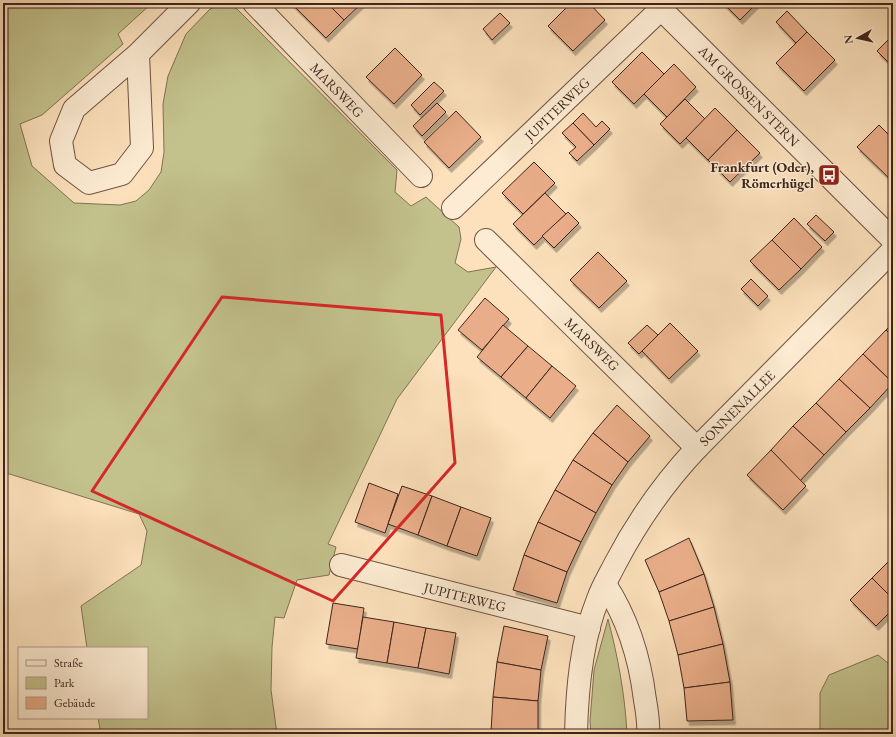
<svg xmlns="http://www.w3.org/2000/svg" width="896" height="737" viewBox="0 0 896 737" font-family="'EB Garamond',serif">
<defs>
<filter id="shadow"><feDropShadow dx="2.5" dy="4.5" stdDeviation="0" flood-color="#0004"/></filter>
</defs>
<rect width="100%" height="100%" fill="#fce1bc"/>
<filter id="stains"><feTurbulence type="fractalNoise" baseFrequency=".005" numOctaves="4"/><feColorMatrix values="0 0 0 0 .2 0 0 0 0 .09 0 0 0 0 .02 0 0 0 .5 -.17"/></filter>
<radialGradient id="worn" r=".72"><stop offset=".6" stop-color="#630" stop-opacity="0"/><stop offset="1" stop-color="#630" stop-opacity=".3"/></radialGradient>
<!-- green -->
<g fill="#c3c28d" stroke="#817354">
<polygon points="3,3 152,3 118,34 123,44 42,115 20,124 32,166 74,203 120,205 136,201 149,190 161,172 164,152 163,104 168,76 186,34 210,9 226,3 237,9 397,170 395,192 411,206 426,197 459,227 461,239 455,263 468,272 496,267 397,399 328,544 336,547 329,575 297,580 284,618 275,617 272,647 271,690 277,734 101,734 98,718 147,718 147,648 87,648 81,606 141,565 147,531 139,514 3,472"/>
<path d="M 608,619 C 618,657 625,695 627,734 L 591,734 L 590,721 L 594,670 Z"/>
<polygon points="878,655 893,667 893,734 820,734 820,693 829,675"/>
</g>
<!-- building -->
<g fill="#e9ae89" stroke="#3f241b" filter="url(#shadow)">
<polygon points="291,3 327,3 344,20 326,38"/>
<polygon points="327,3 362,3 344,20"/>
<polygon points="571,3 589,3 605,20 573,51 548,26"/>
<polygon points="723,3 757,3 740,20"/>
<polygon points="787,11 807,32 796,43 776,22"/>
<polygon points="500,13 510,23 492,40 483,29"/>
<polygon points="807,32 835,60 804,91 776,63"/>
<polygon points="893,35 893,67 877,51"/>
<polygon points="395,48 422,75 394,104 366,77"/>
<polygon points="642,52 664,74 634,104 612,82"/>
<polygon points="674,64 696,87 667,117 644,94"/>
<polygon points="434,82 444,91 420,115 411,105"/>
<polygon points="685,99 705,119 680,144 660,124"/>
<polygon points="437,103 446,112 422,136 413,126"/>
<polygon points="715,108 737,130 708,160 686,138"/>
<polygon points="456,111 481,137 449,168 424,142"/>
<polygon points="583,113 596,127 602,121 610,129 594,145 573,123"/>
<polygon points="573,123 594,145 577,161 569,153 576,147 562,133"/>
<polygon points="879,125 893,139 893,178 891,180 857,147"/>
<polygon points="737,130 760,153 730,182 708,160"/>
<polygon points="534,162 555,183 523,214 502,193"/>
<polygon points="545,193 566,214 534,245 513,224"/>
<polygon points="568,212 579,223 554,248 542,236"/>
<polygon points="816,215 834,232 825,241 807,224"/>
<polygon points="794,218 822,247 801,269 772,240"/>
<polygon points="772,240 801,269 779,290 750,261"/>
<polygon points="598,252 627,281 599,308 570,280"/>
<polygon points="751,279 768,296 758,306 741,289"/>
<polygon points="485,298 509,319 482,350 458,330"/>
<polygon points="670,323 698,351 669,379 642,351"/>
<polygon points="893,323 893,337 886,330"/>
<polygon points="503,325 528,346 501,377 477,357"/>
<polygon points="647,325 658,335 639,354 628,343"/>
<polygon points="886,330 893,337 893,383 863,354"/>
<polygon points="528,346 552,366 526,398 501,377"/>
<polygon points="863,354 893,383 870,408 839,379"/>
<polygon points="552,366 576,386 550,418 526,398"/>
<polygon points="839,379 870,408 846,432 816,403"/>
<polygon points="816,403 846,432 824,455 793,426"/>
<polygon points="617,405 650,436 628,462 593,433"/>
<polygon points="793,426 824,455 800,481 771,450"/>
<polygon points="593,433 628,462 612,485 573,460"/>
<polygon points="771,450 806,486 783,510 747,475"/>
<polygon points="573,460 612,485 596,513 555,490"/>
<polygon points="369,483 398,494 385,533 355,522"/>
<polygon points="402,486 432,496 418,535 388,524"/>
<polygon points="555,490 596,513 581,542 538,522"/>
<polygon points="432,496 461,507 447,546 418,535"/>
<polygon points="461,507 491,518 477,556 447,546"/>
<polygon points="538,522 581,542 567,572 524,555"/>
<polygon points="689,538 704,574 659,592 645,560"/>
<polygon points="524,555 567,572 557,603 513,590"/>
<polygon points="893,557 893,599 872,578"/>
<polygon points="704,574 714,607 669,621 659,592"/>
<polygon points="872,578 893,599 893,609 876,626 850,600"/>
<polygon points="333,603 364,608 358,649 326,644"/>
<polygon points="714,607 723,644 678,655 669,621"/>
<polygon points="363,617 394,622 387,663 356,658"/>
<polygon points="394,622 426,628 418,668 387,663"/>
<polygon points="504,626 548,636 541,670 497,662"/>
<polygon points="426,628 456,633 449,674 418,668"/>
<polygon points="723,644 730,682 684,688 678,655"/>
<polygon points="497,662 541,670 538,701 493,697"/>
<polygon points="730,682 733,720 687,721 684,688"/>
<polygon points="493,697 538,701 538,732 491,732"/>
<rect x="491" y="732" width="47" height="2"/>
</g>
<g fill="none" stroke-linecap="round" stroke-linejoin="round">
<!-- minor casing -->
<g stroke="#6e5343" stroke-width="24">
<g id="minor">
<polyline points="254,3 421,176"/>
<polyline points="655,3 893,240"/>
<polyline points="138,54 142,148 122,174 89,183 65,165 61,141 74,109 138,54 189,3"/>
<polyline points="453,208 661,9"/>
<polyline points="486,240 697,448"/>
<polyline points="341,565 589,628"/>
<path d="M 605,584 C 628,619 640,659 645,700 C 647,711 649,723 648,734"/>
<path d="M 576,734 C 577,690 581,641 598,599 C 602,587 609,576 615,564 C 638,520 663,484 697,448 L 893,250"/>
</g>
</g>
<!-- minor -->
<use href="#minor" stroke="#fdecd3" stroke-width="22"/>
</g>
<!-- marked area -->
<path fill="none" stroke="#d62828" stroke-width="3" stroke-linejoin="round" d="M 222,297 L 441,315 L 455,463 L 333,601 L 92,491 Z"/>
<!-- icons -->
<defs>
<g id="bus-square" transform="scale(1.15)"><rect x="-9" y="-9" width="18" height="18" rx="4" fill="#8f2418" stroke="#fdecd3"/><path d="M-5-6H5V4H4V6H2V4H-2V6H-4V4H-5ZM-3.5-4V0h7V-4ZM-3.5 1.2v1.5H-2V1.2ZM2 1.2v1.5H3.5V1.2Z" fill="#fff"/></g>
</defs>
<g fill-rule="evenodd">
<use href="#bus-square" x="829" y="175"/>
</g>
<g text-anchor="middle" stroke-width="3" stroke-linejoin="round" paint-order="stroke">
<!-- street labels -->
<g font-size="14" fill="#3f241b" stroke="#fdecd3">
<text transform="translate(337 90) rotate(46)" y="5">MARSWEG</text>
<text transform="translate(749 96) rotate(45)" y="5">AM GROSSEN STERN</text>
<text transform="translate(557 109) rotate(-44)" y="5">JUPITERWEG</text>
<text transform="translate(592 344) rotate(44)" y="5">MARSWEG</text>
<text transform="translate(737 408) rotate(-45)" y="5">SONNENALLEE</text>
<text transform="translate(465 597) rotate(14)" y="5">JUPITERWEG</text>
</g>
<!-- poi labels -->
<g font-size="14" font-weight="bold" fill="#3f241b" stroke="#fdecd3" text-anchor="end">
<text x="814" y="172">Frankfurt (Oder),<tspan x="814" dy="16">Römerhügel</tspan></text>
</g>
</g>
<!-- margin -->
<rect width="896" height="737" fill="none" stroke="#fce1bc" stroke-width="16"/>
<rect x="4" y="4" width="888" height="729" fill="none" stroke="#3f241b" stroke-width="2"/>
<rect x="8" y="8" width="880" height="721" fill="none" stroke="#3f241b"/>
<!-- legend -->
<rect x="18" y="647" width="130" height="72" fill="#fdecd3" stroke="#b19c89"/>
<rect x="26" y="660" width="20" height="6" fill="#fdecd3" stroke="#b19c89"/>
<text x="54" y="667" font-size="12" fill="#3f241b">Straße</text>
<rect x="26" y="677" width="20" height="12" fill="#c3c28d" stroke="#b19c89"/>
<text x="54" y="687" font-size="12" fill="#3f241b">Park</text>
<rect x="26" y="697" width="20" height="12" fill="#e9ae89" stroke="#b19c89"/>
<text x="54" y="707" font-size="12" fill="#3f241b">Gebäude</text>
<!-- north arrow -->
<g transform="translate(858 38) rotate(262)" stroke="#fdecd3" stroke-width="3" paint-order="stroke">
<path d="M0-3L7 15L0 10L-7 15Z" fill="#3f241b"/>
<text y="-6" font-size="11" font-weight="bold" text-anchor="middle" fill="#3f241b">N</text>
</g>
<rect width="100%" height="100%" filter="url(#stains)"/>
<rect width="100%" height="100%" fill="url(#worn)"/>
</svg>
